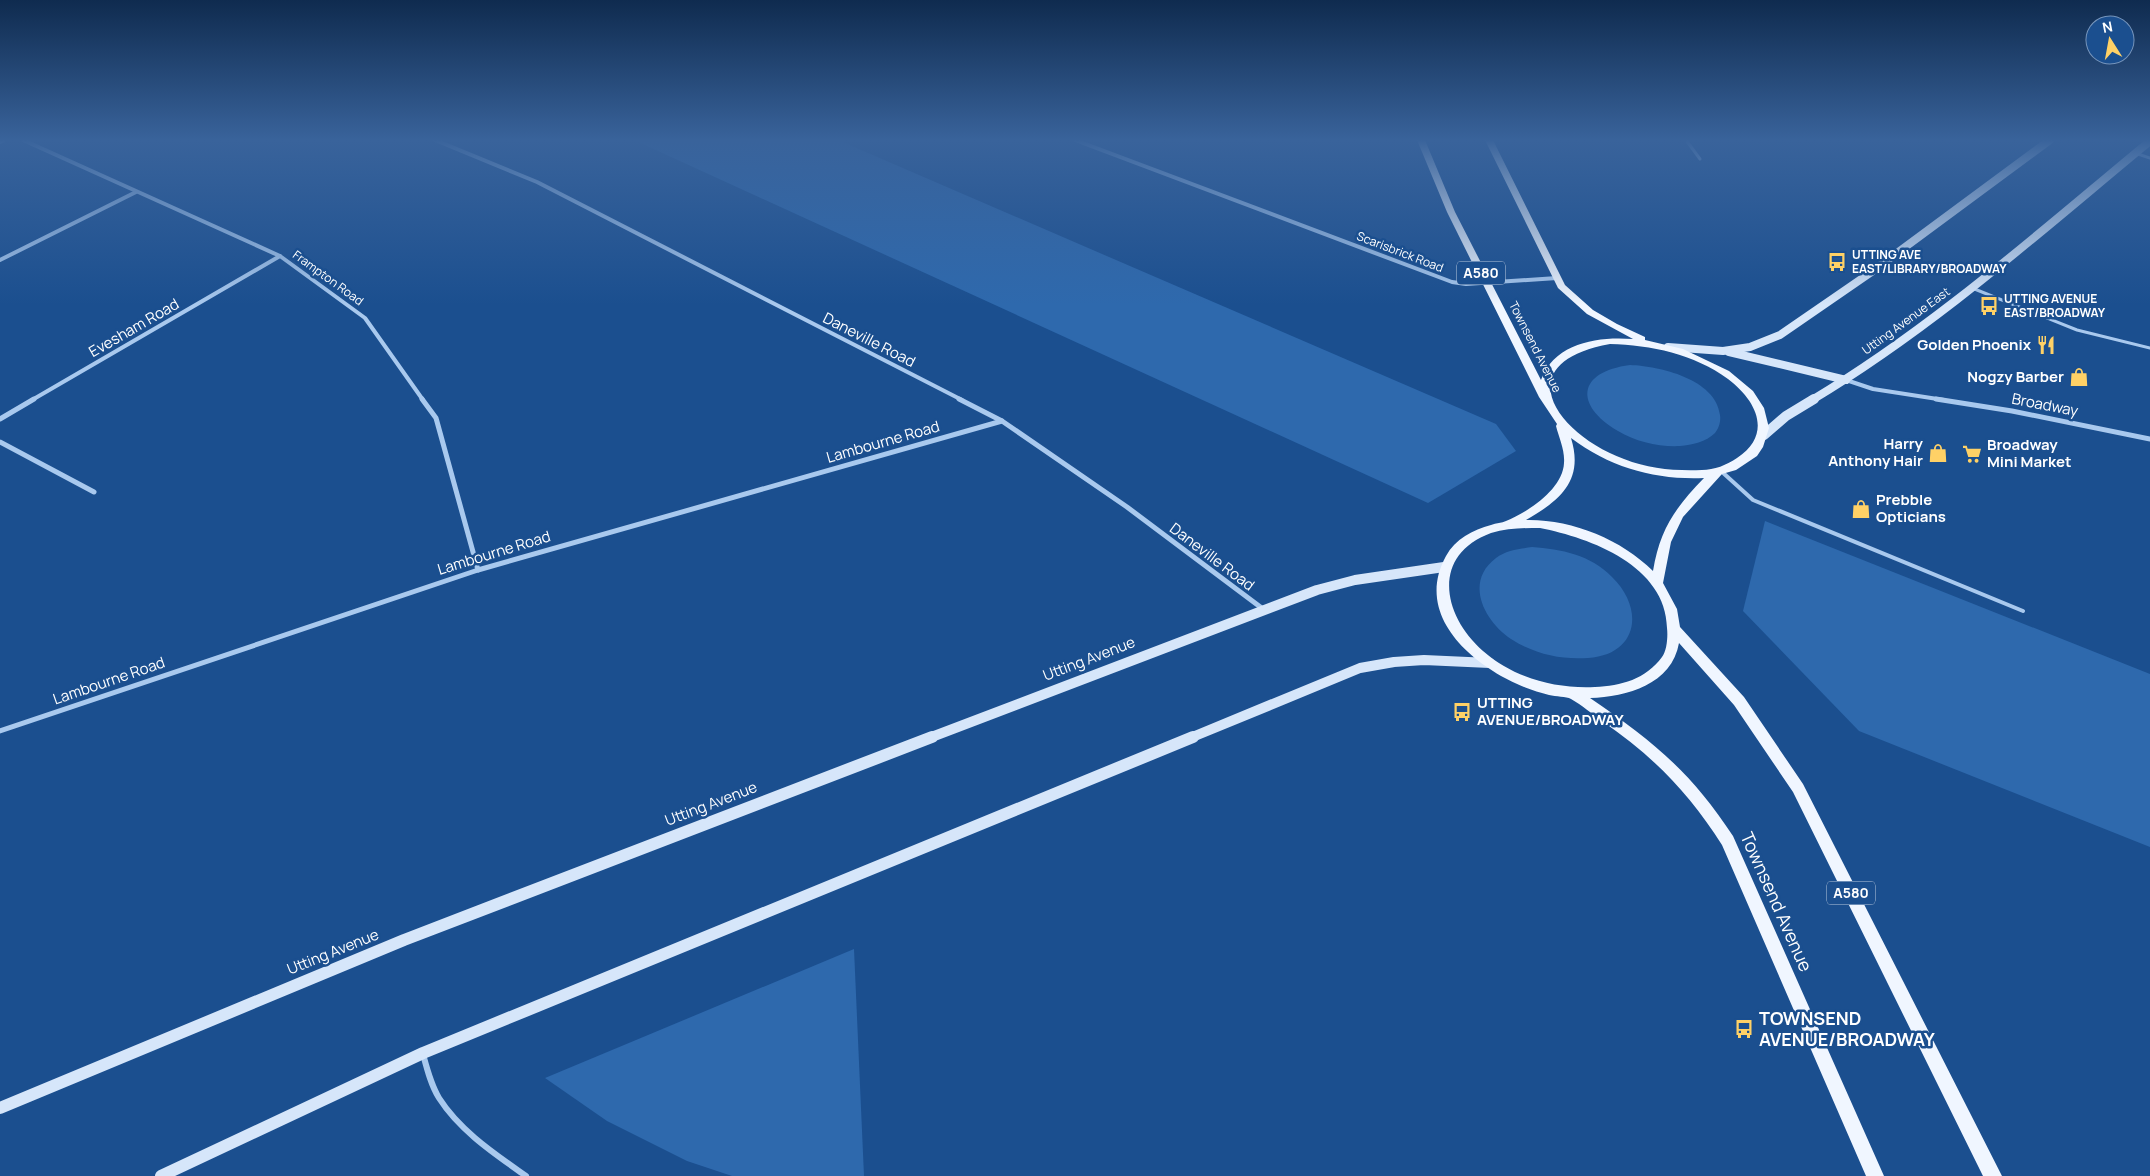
<svg xmlns="http://www.w3.org/2000/svg" width="2150" height="1176" viewBox="0 0 2150 1176" font-family="Manrope,sans-serif">
<rect width="100%" height="100%" fill="#1b4f8f"/>
<!-- green -->
<g fill="#2e69ad">
<polygon points="634,140 838,140 1496,424 1516,451 1428,503"/>
<path d="M 1630,365 C 1659,366 1716,379 1720,415 C 1721,421 1719,428 1715,433 C 1706,442 1692,445 1680,446 C 1659,447 1636,442 1618,431 C 1574,405 1577,372 1630,365 Z"/>
<polygon points="1765,521 2150,674 2150,847 1859,731 1743,611"/>
<path d="M 1532,547 C 1561,549 1591,555 1612,577 C 1645,609 1638,655 1588,658 C 1561,660 1534,654 1511,639 C 1484,621 1464,582 1496,558 C 1506,550 1520,549 1532,547 Z"/>
<polygon points="854,949 864,1176 732,1176 687,1161 607,1121 545,1078"/>
</g>
<g fill="none" stroke-linecap="round" stroke-linejoin="round">
<!-- lane-far1 -->
<g stroke="#a9c9ee" stroke-width="3">
<polyline points="1686,140 1700,159"/>
<polyline points="2135,153 2150,158"/>
<polyline points="1972,288 2077,330 2150,348"/>
</g>
<!-- lane -->
<polyline stroke="#a9c9ee" stroke-width="4" points="1721,471 1753,500 2023,611"/>
<!-- street-far2 -->
<g stroke="#a9c9ee" stroke-width="4">
<polyline points="23,140 280,256 365,318 423,400"/>
<polyline points="435,140 537,182 962,400"/>
<polyline points="1075,140 1452,282 1466,284 1557,278"/>
<polyline points="0,142 5,140"/>
<polyline points="0,260 136,192"/>
<polyline points="1846,380 1873,389 1944,400"/>
<polyline points="32,400 280,256"/>
</g>
<!-- street-far1 -->
<g stroke="#a9c9ee" stroke-width="5">
<polyline points="422,399 436,418 478,570"/>
<polyline points="959,399 1002,421 1127,507 1263,609"/>
<polyline points="1936,399 2012,411 2150,439"/>
<polyline points="0,419 34,399"/>
<polyline points="0,442 94,492"/>
<polyline points="0,731 478,570 1002,421"/>
</g>
<!-- street -->
<path stroke="#a9c9ee" stroke-width="6" d="M 423,1054 C 427,1069 431,1085 439,1098 C 460,1131 495,1154 526,1176"/>
<!-- secondary-far2 -->
<g stroke="#d6e6fa" stroke-width="8">
<polyline points="1668,347 1723,351 1750,347 1780,335 1870,273 2050,140"/>
<polyline points="1729,352 1846,380"/>
<path d="M 1812,400 C 1934,327 2041,231 2150,141"/>
</g>
<!-- secondary-far1 -->
<g stroke="#d6e6fa" stroke-width="10">
<polyline points="1764,435 1786,416 1814,399"/>
<polyline points="929,738 1317,590 1355,580 1444,567"/>
<polyline points="1190,738 1360,668 1394,662 1424,660 1490,663"/>
</g>
<!-- secondary -->
<g stroke="#d6e6fa" stroke-width="12">
<polyline points="0,1108 404,940 932,737"/>
<polyline points="161,1176 423,1053 1193,737"/>
</g>
<!-- primary -->
<path fill="#f0f6ff" fill-rule="evenodd" d="M 1417,140 L 1425,140 L 1455,212 L 1541,380 C 1554,343 1598,336 1633,339 L 1587,314 L 1558,288 L 1485,140 L 1493,140 L 1565,285 L 1593,310 L 1617,324 L 1645,337 L 1645,340 L 1683,349 L 1729,371 L 1753,391 L 1764,408 L 1769,428 L 1763,447 L 1757,456 L 1736,470 L 1722,474 L 1683,517 L 1671,542 L 1663,583 L 1677,609 L 1680,627 L 1744,697 L 1803,784 L 2002,1176 L 1983,1176 L 1793,792 L 1734,705 L 1679,643 C 1672,684 1627,697 1590,698 C 1653,741 1691,772 1733,836 L 1884,1176 L 1866,1176 L 1722,845 C 1689,793 1653,756 1602,721 C 1592,714 1582,705 1571,699 C 1566,696 1556,697 1549,695 C 1541,693 1532,690 1524,687 C 1473,666 1413,616 1446,556 C 1455,539 1473,530 1491,525 C 1496,523 1502,523 1506,521 C 1528,512 1563,489 1564,463 C 1565,450 1559,438 1556,426 L 1557,424 L 1539,397 L 1447,212 ZM 1610,344 C 1651,345 1694,354 1728,379 C 1757,401 1773,434 1737,458 C 1727,465 1714,470 1702,470 C 1675,471 1649,469 1624,459 C 1556,434 1506,363 1610,344 ZM 1571,438 C 1611,468 1655,480 1704,478 C 1675,508 1660,529 1653,571 C 1621,539 1571,519 1526,520 C 1561,500 1584,480 1571,438 ZM 1540,528 C 1591,538 1666,566 1667,628 C 1668,636 1667,651 1662,657 C 1646,679 1621,686 1595,687 C 1555,689 1514,678 1483,651 C 1442,615 1431,555 1491,533 C 1507,528 1524,528 1540,528 Z"/>
</g>
<!-- sky -->
<linearGradient id="sky" x2="0" y2="1"><stop stop-color="#0f2b4f"/><stop offset="0.46" stop-color="#39639b"/><stop offset="1" stop-color="#39639b" stop-opacity="0"/></linearGradient>
<rect width="2150" height="305" fill="url(#sky)"/>
<!-- icons -->
<defs>
<g id="bus-bare" transform="scale(1.5)"><path d="M-5-6H5V4H4V6H2V4H-2V6H-4V4H-5ZM-3.5-4V0h7V-4ZM-3.5 1.2v1.5H-2V1.2ZM2 1.2v1.5H3.5V1.2Z" fill="#ffd166" stroke="#1b4f8f" stroke-width="2.5" paint-order="stroke"/></g>
<g id="restaurant-bare" transform="scale(1.5)"><path d="M-5-6h1v4h1v-4h1v4h1v-4h1v5L-1.5 .5V6h-2V.5L-5-1ZM5-6V6H3V1.5H1.5Q1.5-4 5-6Z" fill="#ffd166" stroke="#1b4f8f" stroke-width="2.5" paint-order="stroke"/></g>
<g id="shop-bare" transform="scale(1.5)"><path d="M-5-2.5h2.3a2.7 3.5 0 0 1 5.4 0H5L5.5 6h-11ZM-1.5-2.5h3a1.5 2.3 0 0 0-3 0Z" fill="#ffd166" stroke="#1b4f8f" stroke-width="2.5" paint-order="stroke"/></g>
<g id="supermarket-bare" transform="scale(1.5)"><path d="M-6-5.5h2.5l.6 2H6L4.5 2H-2.5L-4.4-4H-6ZM-1.5 3.2a1.3 1.3 0 1 0 .1 0ZM3 3.2a1.3 1.3 0 1 0 .1 0Z" fill="#ffd166" stroke="#1b4f8f" stroke-width="2.5" paint-order="stroke"/></g>
</defs>
<g fill-rule="evenodd">
<use href="#bus-bare" x="1837" y="262"/>
<use href="#bus-bare" x="1989" y="306"/>
<use href="#restaurant-bare" x="2046" y="345"/>
<use href="#shop-bare" x="2079" y="377"/>
<use href="#shop-bare" x="1938" y="453"/>
<use href="#supermarket-bare" x="1972" y="454"/>
<use href="#shop-bare" x="1861" y="509"/>
<use href="#bus-bare" x="1462" y="712"/>
<use href="#bus-bare" x="1744" y="1029"/>
</g>
<g text-anchor="middle" stroke-width="5" stroke-linejoin="round" paint-order="stroke">
<!-- far-street labels -->
<g font-size="12" fill="#fff" stroke="#1b4f8f">
<text transform="translate(1400 252) rotate(21)" y="4">Scarisbrick Road</text>
<text transform="translate(328 278) rotate(36)" y="4">Frampton Road</text>
<text transform="translate(1906 321) rotate(-36)" y="4">Utting Avenue East</text>
<text transform="translate(1535 347) rotate(63)" y="4">Townsend Avenue</text>
</g>
<!-- far-poi labels -->
<g font-size="12" font-weight="bold" fill="#fff" stroke="#1b4f8f" text-anchor="start">
<text x="1852" y="259">UTTING AVE<tspan x="1852" dy="14">EAST/LIBRARY/BROADWAY</tspan></text>
<text x="2004" y="303">UTTING AVENUE<tspan x="2004" dy="14">EAST/BROADWAY</tspan></text>
</g>
<!-- shield labels -->
<g fill="#1b4f8f" stroke="#bbcadd" stroke-width="1">
<rect x="1457" y="261.5" width="48" height="23" rx="4"/>
<rect x="1827" y="881.5" width="48" height="23" rx="4"/>
</g>
<g font-size="14" font-weight="bold" fill="#fff">
<text x="1481" y="278">A580</text>
<text x="1851" y="898">A580</text>
</g>
<!-- street labels -->
<g font-size="15" fill="#fff" stroke="#1b4f8f">
<text transform="translate(134 328) rotate(-30)" y="5">Evesham Road</text>
<text transform="translate(869 340) rotate(27)" y="5">Daneville Road</text>
<text transform="translate(2045 405) rotate(11)" y="5">Broadway</text>
<text transform="translate(883 442) rotate(-16)" y="5">Lambourne Road</text>
<text transform="translate(494 553) rotate(-17)" y="5">Lambourne Road</text>
<text transform="translate(1212 557) rotate(37)" y="5">Daneville Road</text>
<text transform="translate(1089 659) rotate(-21)" y="5">Utting Avenue</text>
<text transform="translate(109 681) rotate(-19)" y="5">Lambourne Road</text>
<text transform="translate(711 804) rotate(-21)" y="5">Utting Avenue</text>
<text transform="translate(333 952) rotate(-22)" y="5">Utting Avenue</text>
</g>
<!-- poi labels -->
<g font-size="15" font-weight="bold" fill="#fff" stroke="#1b4f8f" text-anchor="end">
<text x="2031" y="350">Golden Phoenix</text>
<text x="2064" y="382">Nogzy Barber</text>
<text x="1923" y="449">Harry<tspan x="1923" dy="17">Anthony Hair</tspan></text>
<text x="1987" y="450" text-anchor="start">Broadway<tspan x="1987" dy="17">Mini Market</tspan></text>
<text x="1876" y="505" text-anchor="start">Prebble<tspan x="1876" dy="17">Opticians</tspan></text>
<text x="1477" y="708" text-anchor="start">UTTING<tspan x="1477" dy="17">AVENUE/BROADWAY</tspan></text>
</g>
<!-- near-street labels -->
<g font-size="18" fill="#fff" stroke="#1b4f8f">
<text transform="translate(1776 902) rotate(66)" y="6">Townsend Avenue</text>
</g>
<!-- near-poi labels -->
<g font-size="18" font-weight="bold" fill="#fff" stroke="#1b4f8f" text-anchor="start">
<text x="1759" y="1025">TOWNSEND<tspan x="1759" dy="21">AVENUE/BROADWAY</tspan></text>
</g>
</g>
<!-- north arrow -->
<g transform="translate(2110 40) rotate(349)"><circle r="24" fill="#1b4f8f" stroke="#7695bc"/>
<path d="M0-4L9 19L0 12L-9 19Z" fill="#ffd166"/>
<text y="-8" font-size="14" font-weight="bold" text-anchor="middle" fill="#ffffff">N</text>
</g>
</svg>
